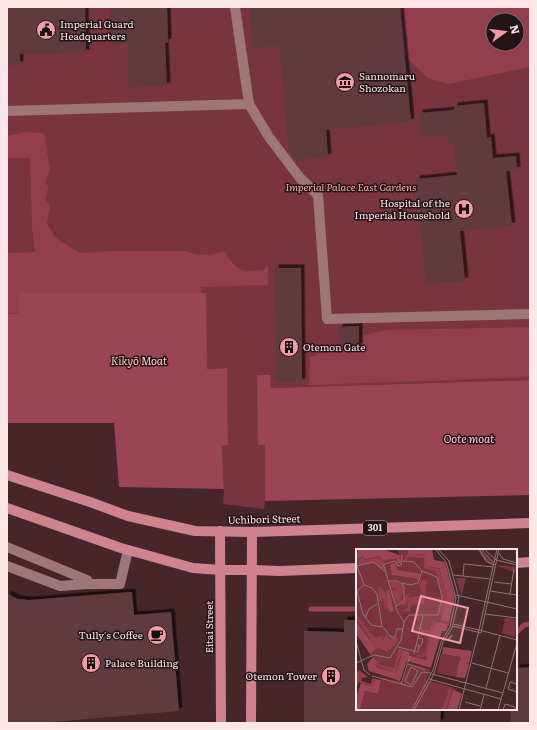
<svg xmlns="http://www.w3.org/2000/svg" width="537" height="730" viewBox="0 0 537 730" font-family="Literata,serif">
<defs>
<filter id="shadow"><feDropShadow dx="3.5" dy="-3.5" stdDeviation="0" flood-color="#0009"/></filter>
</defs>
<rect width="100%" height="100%" fill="#46262a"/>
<!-- green -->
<path fill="#79343f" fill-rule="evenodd" d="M 7,7 L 530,7 L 530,380 L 271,388 L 269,375 L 258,445 L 265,445 L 265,501 L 264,509 L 223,504 L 224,489 L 222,446 L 228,445 L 227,368 L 206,369 L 206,293 L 19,293 L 7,313 ZM 493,20 L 517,20 L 517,44 L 493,44 Z"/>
<!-- forest -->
<g fill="#943d4c" fill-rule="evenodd">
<path d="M 391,7 L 530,7 L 530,67 L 448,84 L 428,78 L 408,59 L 395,37 ZM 493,20 L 517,20 L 517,44 L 493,44 Z"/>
<path d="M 27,132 L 44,133 L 50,170 L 45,182 L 49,187 L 45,199 L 50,206 L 47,223 L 56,238 L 80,253 L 113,251 L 186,251 C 199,256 210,256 224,251 C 236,271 241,272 264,270 L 268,264 L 268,285 L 201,287 L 201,293 L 19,293 L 19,314 L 7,313 L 7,253 L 35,252 L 32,227 L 30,158 L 7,158 L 7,136 Z"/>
<polygon points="530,327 530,377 309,385 310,357 326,351 362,350 364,335 387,330"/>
</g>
<!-- water -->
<g fill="#9b4453">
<polygon points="19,293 206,293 207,369 227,368 228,445 222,446 224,489 119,487 114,423 7,423 7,313 19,314"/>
<polygon points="257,375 270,375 271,388 530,380 530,495 265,501 265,445 258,445"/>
</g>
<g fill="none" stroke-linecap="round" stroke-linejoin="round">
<!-- stream -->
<g stroke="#9b4453" stroke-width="5">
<polyline points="311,609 357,609"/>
<polyline points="516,633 524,625 530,624"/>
</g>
</g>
<!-- building -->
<g fill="#5e3b3f" filter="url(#shadow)">
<polygon points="7,7 85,7 86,53 20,54 20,65 7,65"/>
<polygon points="109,7 167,7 168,42 165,43 167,86 129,87 127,44 111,44"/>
<polygon points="249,7 400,7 411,122 326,130 328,157 295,160 289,152 279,45 253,49"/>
<polygon points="484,103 487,138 491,137 493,158 516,156 517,170 506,171 512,226 460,231 465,281 426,284 416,179 457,175 454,144 449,144 448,135 421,137 419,113 454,110 454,106"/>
<polygon points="275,268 301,268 302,382 276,382"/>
<polygon points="359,326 359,347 340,348 339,327"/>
<polygon points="132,592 134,615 171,612 179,711 40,723 7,723 7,594 18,599 29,600"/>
<polygon points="344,620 357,620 357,709 441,709 440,723 304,723 304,631 344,632"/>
<polygon points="530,667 530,723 511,723 510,709 516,709 516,668"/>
</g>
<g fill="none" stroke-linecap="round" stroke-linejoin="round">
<!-- minor -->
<g stroke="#9d767a" stroke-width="10">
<polyline points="235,7 249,104 269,137 300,178 318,195 327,319 530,314"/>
<polyline points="7,111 249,104"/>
<polyline points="7,547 87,580 87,584 60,586 7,566"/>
<polyline points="87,584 120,584 128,550"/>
</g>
<!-- major -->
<g stroke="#d1838d" stroke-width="10">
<polyline points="7,475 90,502 128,516 195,531 252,532 530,523"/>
<polyline points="7,508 121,548 193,568 221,570 252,570 279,571 357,568"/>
<polyline points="220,531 221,723"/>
<polyline points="516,563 530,562"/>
<polyline points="251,723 252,532"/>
</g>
</g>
<!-- icons -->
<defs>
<g id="civic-disc" transform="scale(1)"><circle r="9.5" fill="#f49aa5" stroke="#231416"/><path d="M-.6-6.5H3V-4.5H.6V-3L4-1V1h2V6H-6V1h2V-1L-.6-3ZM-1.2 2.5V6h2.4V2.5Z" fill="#111"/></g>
<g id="museum-disc" transform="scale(1)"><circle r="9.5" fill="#f49aa5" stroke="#231416"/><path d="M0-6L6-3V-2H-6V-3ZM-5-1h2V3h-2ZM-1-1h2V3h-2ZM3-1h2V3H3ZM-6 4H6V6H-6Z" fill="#111"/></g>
<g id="hospital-disc" transform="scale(1)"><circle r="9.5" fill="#f49aa5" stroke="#231416"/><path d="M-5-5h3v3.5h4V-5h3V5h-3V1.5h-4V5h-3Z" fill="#111"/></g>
<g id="building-disc" transform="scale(1)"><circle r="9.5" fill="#f49aa5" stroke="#231416"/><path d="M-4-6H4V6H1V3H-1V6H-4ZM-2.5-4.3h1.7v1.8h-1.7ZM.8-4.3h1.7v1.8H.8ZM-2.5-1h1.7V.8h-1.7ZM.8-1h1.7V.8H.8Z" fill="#111"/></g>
<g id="cafe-disc" transform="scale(1)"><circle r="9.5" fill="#f49aa5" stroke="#231416"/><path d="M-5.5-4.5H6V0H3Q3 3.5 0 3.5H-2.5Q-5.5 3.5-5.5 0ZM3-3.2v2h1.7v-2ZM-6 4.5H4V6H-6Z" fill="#111"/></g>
</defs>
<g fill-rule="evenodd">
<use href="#civic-disc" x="46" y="30"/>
<use href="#museum-disc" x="345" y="82"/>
<use href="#hospital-disc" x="464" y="209"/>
<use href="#building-disc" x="289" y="347"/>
<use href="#cafe-disc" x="157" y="635"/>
<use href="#building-disc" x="91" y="663"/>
<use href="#building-disc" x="331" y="676"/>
</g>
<g text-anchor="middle" stroke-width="3" stroke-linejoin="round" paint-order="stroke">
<!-- shield labels -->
<rect fill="#231416" stroke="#bba7a9" stroke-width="1" x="363" y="521" width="24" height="14" rx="3"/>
<g font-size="9" font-weight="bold" fill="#fce6e8">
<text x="375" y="531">301</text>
</g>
<!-- poi labels -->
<g font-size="10" fill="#fce6e8" stroke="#231416" text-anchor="start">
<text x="60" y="28">Imperial Guard<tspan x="60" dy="12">Headquarters</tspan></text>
<text x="359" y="80">Sannomaru<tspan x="359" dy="12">Shozokan</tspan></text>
<text x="450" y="207" text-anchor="end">Hospital of the<tspan x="450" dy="12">Imperial Household</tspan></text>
<text x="303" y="351">Otemon Gate</text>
<text x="143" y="639" text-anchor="end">Tully's Coffee</text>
<text x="105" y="667">Palace Building</text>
<text x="317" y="680" text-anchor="end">Otemon Tower</text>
</g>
<!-- park labels -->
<g font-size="10" font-style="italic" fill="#f4a9b1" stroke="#231416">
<text x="351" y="191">Imperial Palace East Gardens</text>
</g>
<!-- street labels -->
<g font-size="10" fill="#fce6e8" stroke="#231416">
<text transform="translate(264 519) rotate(-1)" y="4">Uchibori Street</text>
<text transform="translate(209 627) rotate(-90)" y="4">Eitai Street</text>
</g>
<!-- water labels -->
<g font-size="11" font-style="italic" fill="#fecacf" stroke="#231416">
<text x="139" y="365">Kikyō Moat</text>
<text x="469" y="443">Oote moat</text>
</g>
</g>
<!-- overview -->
<g transform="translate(356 549)">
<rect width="161" height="161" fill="#46262a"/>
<path d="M 42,0 L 52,0 L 52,6 L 70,5 L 83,19 L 91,47 L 86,71 L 94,73 L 93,76 L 79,73 L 70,112 L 56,108 L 43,111 L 40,124 L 20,118 L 17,108 L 13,106 L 20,100 L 0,72 L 0,11 L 7,7 L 25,7 L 41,9 L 44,14 ZM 121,0 L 124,0 L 140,16 L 161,18 L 161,24 L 130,13 ZM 100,29 L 110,29 L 106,46 L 105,46 ZM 149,69 L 161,70 L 159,88 L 146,84 ZM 85,105 L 103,108 L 103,112 L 113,114 L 113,116 L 103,115 L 100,128 L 81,124 ZM 53,114 L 75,120 L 70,131 L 103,140 L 97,139 L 91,161 L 4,161 L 9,142 L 22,145 L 26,128 L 46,133 Z" fill="#79343f"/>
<path d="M 70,5 L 70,17 L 83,20 L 91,47 L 86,68 L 84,64 L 86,45 L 80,22 L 68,19 L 68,9 L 52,8 L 50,12 L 48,11 L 51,6 ZM 7,8 L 9,11 L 24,8 L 26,12 L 31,13 L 24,19 L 18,13 L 3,16 L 2,12 L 0,13 ZM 66,30 L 71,32 L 68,55 L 55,56 L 54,63 L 43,62 L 51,60 L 52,50 L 50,56 L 45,57 L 49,46 L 54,44 L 52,49 L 66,46 L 63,34 ZM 40,32 L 47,36 L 48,45 L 45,45 L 47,53 L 40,56 L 36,41 L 42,40 L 46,44 L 42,40 L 36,39 L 34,33 ZM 22,38 L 25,38 L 30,45 L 32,60 L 29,61 L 27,49 L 26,52 L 23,52 ZM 0,65 L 19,89 L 27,86 L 26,92 L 31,84 L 33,90 L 43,88 L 40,96 L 31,102 L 22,99 L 20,101 L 12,92 L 15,90 L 0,69 ZM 78,69 L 77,86 L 71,108 L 58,107 L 69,105 L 73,84 L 67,83 L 66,89 L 64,85 L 65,81 L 74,81 ZM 43,100 L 53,102 L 46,101 L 40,124 L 21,117 L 22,109 L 24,116 L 38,119 ZM 3,121 L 12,128 L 6,129 L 5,132 L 15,135 L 16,129 L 19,130 L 17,138 L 3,133 L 0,138 L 0,124 ZM 91,140 L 96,141 L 90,161 L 85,161 L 92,145 Z" fill="#943d4c"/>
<path d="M 2,0 L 27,0 L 43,6 L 45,14 L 41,14 L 41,9 L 26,12 L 24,7 L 9,10 L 7,7 L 0,11 ZM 52,0 L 76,0 L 78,11 L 89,13 L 99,48 L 93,73 L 85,71 L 91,47 L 83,19 L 70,17 L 70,5 L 52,6 ZM 39,14 L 41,21 L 65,25 L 64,30 L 36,26 L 34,15 ZM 33,41 L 38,62 L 34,63 L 32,59 L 30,42 ZM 0,72 L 20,100 L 14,105 L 0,85 ZM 79,73 L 92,75 L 90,82 L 86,82 L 75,119 L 51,112 L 44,132 L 13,122 L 11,115 L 17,108 L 21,112 L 20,118 L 40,124 L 47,101 L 53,103 L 53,107 L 70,111 ZM 87,98 L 116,102 L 113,114 L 109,114 L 113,116 L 109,129 L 100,128 L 104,108 L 86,105 ZM 19,130 L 25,131 L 22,145 L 9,142 L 4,161 L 0,161 L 0,149 L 5,134 L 17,138 ZM 97,140 L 106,145 L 101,161 L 91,161 Z" fill="#9b4453"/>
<path fill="none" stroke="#8f7376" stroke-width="1" d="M 123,0 L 130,12 L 137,16M 125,0 L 138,14M 128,0 L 140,11 L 161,16M 143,4 L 147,10 L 161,14M 1,17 L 8,36 L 1,42 L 7,65 L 15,76 L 26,78 L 21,45 L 16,39 L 8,36M 1,17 L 17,13 L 29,22M 25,20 L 29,15 L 39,12 L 42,17 L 45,16 L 46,6M 97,26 L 134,30M 107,27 L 108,15 L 137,18M 33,32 L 42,32 L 48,37 L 48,53 L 40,57M 138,33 L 156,35M 46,34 L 54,36 L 62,34 L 66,22 L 58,13 L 47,12M 134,42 L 161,46M 154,45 L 158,20M 100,46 L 161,60M 129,65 L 161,69M 9,69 L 13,60 L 21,55M 48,73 L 53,66 L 82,66 L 86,48 L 81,28 L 66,22M 97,75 L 123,81 L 141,0M 97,77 L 125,84 L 143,0M 27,78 L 35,88 L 39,88 L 41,80 L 47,80M 62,89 L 67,90 L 65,97 L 63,97M 89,90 L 91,91 L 96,86 L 93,91M 0,92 L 8,121 L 14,126M 42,98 L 62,103 L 63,97 L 61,96M 58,105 L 67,67M 0,114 L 18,106 L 34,109 L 45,91 L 48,73 L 41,62 L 28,17M 116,114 L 152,124M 52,115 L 69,121M 55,118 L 62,122 L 55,136 L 49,132 ZM 76,125 L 147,144M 16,127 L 56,138 L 66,123 L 75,124M 73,130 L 145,150M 45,135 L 54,107M 161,135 L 154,133 L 152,140 L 161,143M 130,139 L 144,86M 109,153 L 124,157M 56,161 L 77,121 L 85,93 L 94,78 L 100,49 L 90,13 L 79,0M 58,161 L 78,125 L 87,93 L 96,79 L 103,49 L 93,12 L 82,0M 103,161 L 123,81 L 161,91M 124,161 L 128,146M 142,161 L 161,94M 147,161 L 149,155 L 159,158 L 159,161"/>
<path fill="#f49aa5" fill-opacity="0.15" stroke="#f49aa5" stroke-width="2" d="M 65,47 L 112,59 L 104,94 L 56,82 Z"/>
<rect width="161" height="161" fill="none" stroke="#fce6e8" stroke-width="2"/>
</g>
<!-- border -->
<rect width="537" height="730" fill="none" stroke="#fce6e8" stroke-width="16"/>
<!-- north arrow -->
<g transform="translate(505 32) rotate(76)"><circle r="19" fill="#231416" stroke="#7a686a"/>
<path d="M0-3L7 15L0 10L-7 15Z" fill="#f49aa5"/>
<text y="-6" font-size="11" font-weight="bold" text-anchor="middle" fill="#fce6e8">N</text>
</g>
</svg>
